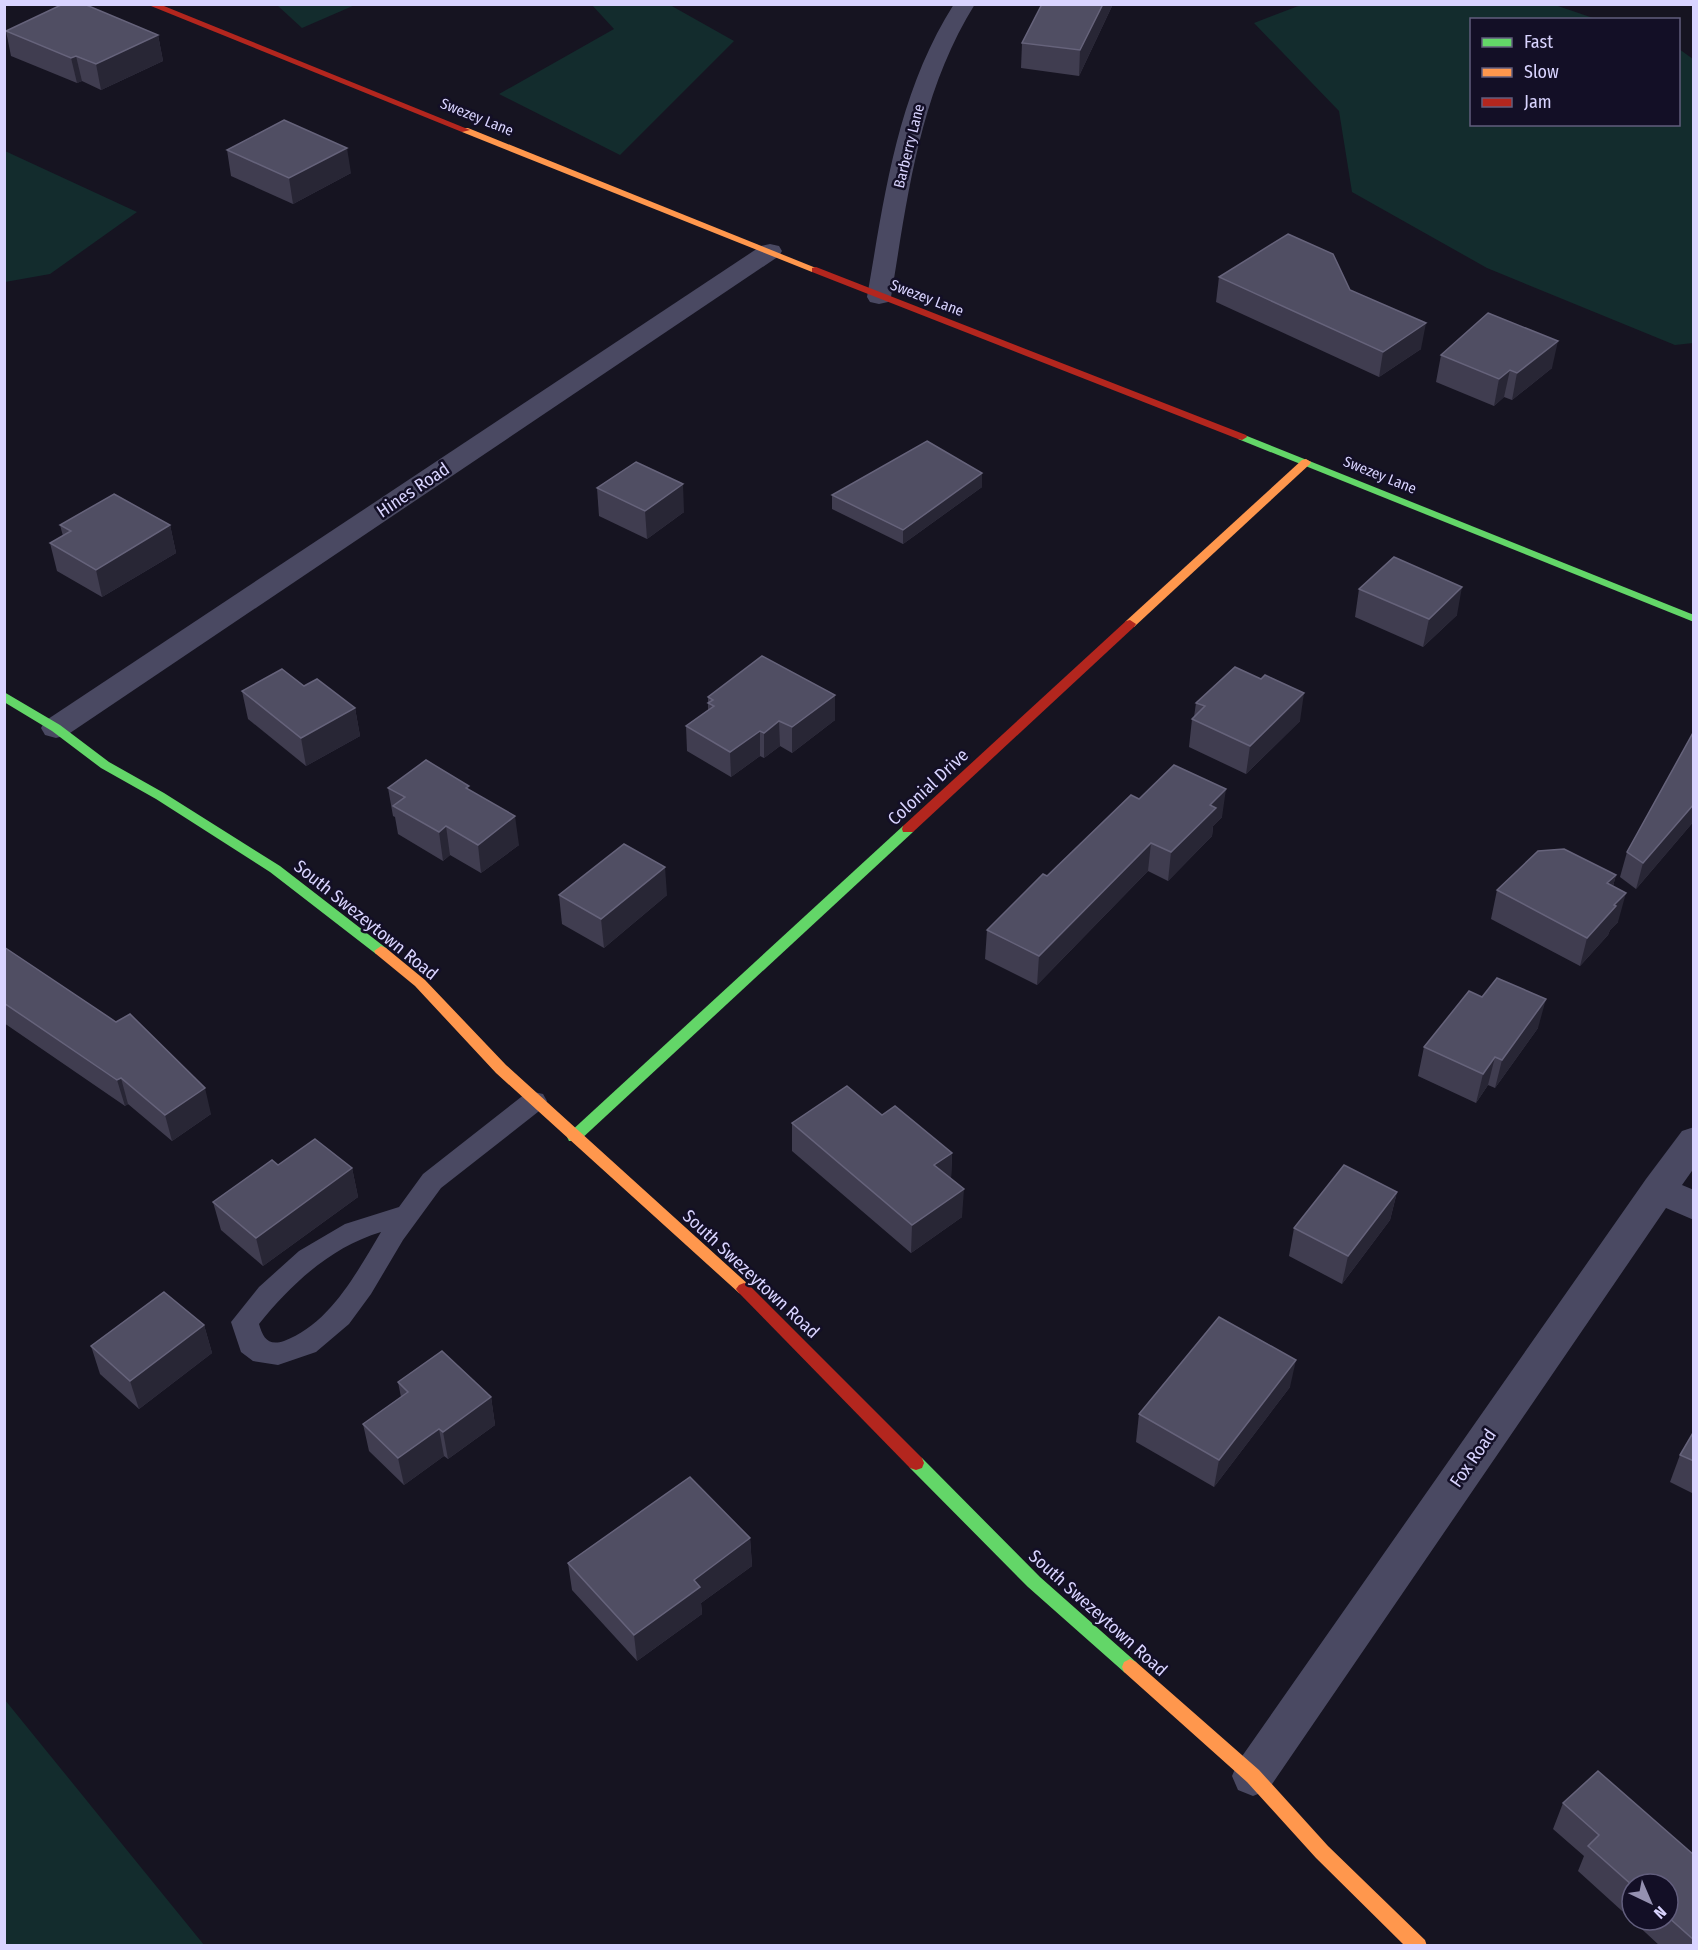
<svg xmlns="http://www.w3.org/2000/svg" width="1698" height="1950" viewBox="0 0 1698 1950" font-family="'Fira Sans Condensed',sans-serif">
<rect width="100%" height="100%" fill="#161421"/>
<!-- green -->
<g fill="#132c2d">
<polygon points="277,5 355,5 302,28"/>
<polygon points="592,5 670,5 734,41 620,155 499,94 614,29"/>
<polygon points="1301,5 1555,5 1596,19 1472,20 1472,124 1678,124 1679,49 1693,59 1693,343 1675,345 1487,268 1352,192 1339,111 1254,23"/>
<polygon points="5,151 137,212 50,274 5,282"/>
<polygon points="4,1700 5,1700 204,1945 5,1945"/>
</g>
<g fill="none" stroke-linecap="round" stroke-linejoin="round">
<!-- lane -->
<path fill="#4a4962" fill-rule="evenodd" d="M 534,1092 L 543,1094 L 547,1101 L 543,1108 L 441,1188 L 403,1240 L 371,1294 L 349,1324 L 316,1352 L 278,1365 L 253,1361 L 241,1352 L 231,1322 L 259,1287 L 299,1251 L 345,1224 L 399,1207 L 423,1174 L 525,1094 ZM 381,1232 C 357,1272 330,1324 284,1341 C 268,1346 263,1338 259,1324 C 291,1284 331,1247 381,1232 Z"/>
<!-- street -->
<g fill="#4a4962" fill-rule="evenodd">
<path d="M 954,4 L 975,4 C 919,94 908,195 891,297 L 888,302 L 879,304 L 870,302 L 867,297 C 885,194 897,94 954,4 Z"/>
<polygon points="770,244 779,246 782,251 779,256 67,735 56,738 45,735 41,728 45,721 761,246"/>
<polygon points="1694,1127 1694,1168 1682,1185 1694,1190 1694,1220 1666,1208 1268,1790 1253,1796 1238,1790 1232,1776 1238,1762 1646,1179 1682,1131"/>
</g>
<!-- fast -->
<g fill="#63d668" fill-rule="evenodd">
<polygon points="1242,434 1694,615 1694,622 1238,439 1238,435"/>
<polygon points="4,692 60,725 109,762 164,793 280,866 386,948 388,951 386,954 376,954 270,872 156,799 101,768 52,731 4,702"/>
<polygon points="908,825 914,829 913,832 579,1141 569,1141 567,1137 569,1133 903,826"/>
<polygon points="916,1456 922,1458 1040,1577 1136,1662 1138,1667 1136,1672 1130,1675 1124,1672 1028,1587 910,1468 908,1463 910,1458"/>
</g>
<!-- slow -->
<g fill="#ff974d" fill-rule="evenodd">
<polygon points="462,128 468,128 821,270 820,272 812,272 462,132"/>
<polygon points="1306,459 1311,462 1310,464 1134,627 1126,627 1124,624 1126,621 1302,460"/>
<polygon points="381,946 386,948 425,980 506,1065 749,1285 752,1289 749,1293 744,1295 739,1293 496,1073 415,986 376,954 374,951"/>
<polygon points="1130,1659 1136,1662 1259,1770 1328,1846 1425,1940 1427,1946 1405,1946 1316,1858 1247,1782 1124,1672 1122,1667 1124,1662"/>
</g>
<!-- jam -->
<g fill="#b3261e" fill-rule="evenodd">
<polygon points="146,4 159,4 470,130 462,132"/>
<polygon points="816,267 1246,435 1247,437 1242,440 1238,439 812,272 812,268"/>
<polygon points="1130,620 1136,624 1134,627 913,832 903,832 902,829 903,826 1126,621"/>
<polygon points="744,1283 749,1285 922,1458 924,1463 922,1468 916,1470 910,1468 739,1293 736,1289 739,1285"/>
</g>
</g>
<!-- wall -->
<g fill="#403d50">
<polygon points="1042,4 1113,4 1079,76 1021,68 1022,43"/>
<polygon points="6,31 158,35 163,61 101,90 82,81 77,83 11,56"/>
<polygon points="227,150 351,173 293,204 231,176"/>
<polygon points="1219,277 1350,290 1421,349 1379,377 1216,302"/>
<polygon points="1441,355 1552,368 1512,400 1504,397 1494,406 1436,382"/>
<polygon points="982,487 903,544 832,509 832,495"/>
<polygon points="597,488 684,512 647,539 599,516"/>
<polygon points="60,525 170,525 176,553 102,597 57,571 50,543 63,536"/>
<polygon points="1359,589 1457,615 1423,647 1355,617"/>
<polygon points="304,686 355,708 360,736 306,766 248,719 242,691"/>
<polygon points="708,697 835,720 792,753 780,746 764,758 760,756 731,777 687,751 686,726 708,710"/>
<polygon points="1196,703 1300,721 1246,774 1189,747 1192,719 1194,717"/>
<polygon points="1694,731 1694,821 1636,889 1620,877 1627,852"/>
<polygon points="388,788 470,790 519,845 481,873 450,855 443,861 398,834 395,817 393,816"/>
<polygon points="1139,799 1222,817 1213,826 1212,836 1168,881 1148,871 1037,985 985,959 987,930 1047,876"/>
<polygon points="1616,875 1613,886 1618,922 1610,930 1608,935 1580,966 1491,919 1497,890"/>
<polygon points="559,895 667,895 604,948 562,924"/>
<polygon points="4,947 211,1114 172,1141 128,1104 125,1106 4,1023"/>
<polygon points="1538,1028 1495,1088 1488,1085 1476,1103 1418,1076 1424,1047"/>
<polygon points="882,1115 952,1153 951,1178 962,1217 911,1253 792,1151 792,1123"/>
<polygon points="278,1165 352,1168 358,1197 263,1266 221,1230 213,1202"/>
<polygon points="1397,1192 1390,1220 1342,1284 1289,1256 1294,1228"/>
<polygon points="204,1325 212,1353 139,1409 100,1374 91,1346"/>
<polygon points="398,1382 491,1397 495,1425 448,1459 444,1456 404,1485 369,1451 363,1424 401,1397"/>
<polygon points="1290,1387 1214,1487 1136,1442 1139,1414"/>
<polygon points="1694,1431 1694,1494 1670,1482 1680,1455"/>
<polygon points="750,1538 752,1566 701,1603 702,1614 637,1661 572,1590 568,1563"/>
<polygon points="1563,1803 1694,1855 1694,1946 1660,1946 1632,1920 1668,1920 1668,1884 1632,1884 1632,1920 1578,1871 1584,1856 1553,1829"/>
</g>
<!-- shaded-wall -->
<g fill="#282635">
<polygon points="1103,4 1113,4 1079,76 1080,50"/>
<polygon points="158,35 163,61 101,90 96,64"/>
<polygon points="76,56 82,81 77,83 71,58"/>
<polygon points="347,148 351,173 293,204 289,178"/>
<polygon points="1426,323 1421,349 1379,377 1383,352"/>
<polygon points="1558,341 1552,368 1512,400 1517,373"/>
<polygon points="1510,370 1504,397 1494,406 1499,379"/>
<polygon points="982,473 982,487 903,544 903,530"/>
<polygon points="683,484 684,512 647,539 645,511"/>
<polygon points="170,525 176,553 102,597 96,570"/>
<polygon points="1462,587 1457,615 1423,647 1429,619"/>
<polygon points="1304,693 1300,721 1246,774 1250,746"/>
<polygon points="835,695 835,720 792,753 792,727"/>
<polygon points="355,708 360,736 306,766 301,738"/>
<polygon points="779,721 780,746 764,758 764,733"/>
<polygon points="760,731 760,756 731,777 730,752"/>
<polygon points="1226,789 1222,817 1213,826 1212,836 1168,881 1171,852 1210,805"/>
<polygon points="1694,804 1694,821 1636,889 1643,863"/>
<polygon points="515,816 519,845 481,873 478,845"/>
<polygon points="446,826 450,855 443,861 439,832"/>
<polygon points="1151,843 1148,871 1037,985 1039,956"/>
<polygon points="665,867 667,895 604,948 601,919"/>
<polygon points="1616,875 1608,904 1607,883"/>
<polygon points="1626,893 1618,922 1610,930 1608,935 1580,966 1587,938 1614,905"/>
<polygon points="1546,999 1538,1028 1495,1088 1502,1060"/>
<polygon points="1495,1057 1488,1085 1476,1103 1483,1074"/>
<polygon points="121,1078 128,1104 125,1106 117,1080"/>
<polygon points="205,1088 211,1114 172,1141 165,1115"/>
<polygon points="952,1153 951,1181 934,1165"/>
<polygon points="352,1168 358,1197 263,1266 256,1238"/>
<polygon points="964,1189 962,1217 911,1253 912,1225"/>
<polygon points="1397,1192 1390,1220 1342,1284 1348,1256"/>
<polygon points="204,1325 212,1353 139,1409 130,1381"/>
<polygon points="1296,1360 1290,1387 1214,1487 1219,1460"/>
<polygon points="491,1397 495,1425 448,1459 443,1432"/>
<polygon points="439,1429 444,1456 404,1485 398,1458"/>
<polygon points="750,1538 752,1566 701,1603 702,1614 637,1661 634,1635 694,1580"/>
</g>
<!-- building -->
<g fill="#504e63" stroke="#66637b" stroke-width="1.5">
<polygon points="63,4 84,4 158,35 96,64 76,56 71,58 6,31"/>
<polygon points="1042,4 1103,4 1080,50 1022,43"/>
<polygon points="284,120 347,148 289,178 227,150"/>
<polygon points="1288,234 1333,254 1350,290 1426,323 1383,352 1219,277"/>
<polygon points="1488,313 1558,341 1517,373 1510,370 1499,379 1441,355"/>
<polygon points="927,441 982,473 903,530 832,495"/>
<polygon points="636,462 683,484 645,511 597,488"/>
<polygon points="114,494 170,525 96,570 50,543 71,531 60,525"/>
<polygon points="1394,557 1462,587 1429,619 1359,589"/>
<polygon points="762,656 835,695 792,727 779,721 764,733 760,731 730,752 686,726 714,706 708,703 713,700 708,697"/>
<polygon points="1235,667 1261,679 1265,675 1304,693 1250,746 1192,719 1205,706 1196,703"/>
<polygon points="282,669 304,686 317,679 355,708 301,738 242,691"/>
<polygon points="1694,731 1694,804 1643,863 1627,852"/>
<polygon points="426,760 469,786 466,788 515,816 478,845 446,826 439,832 393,806 405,797 388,788"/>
<polygon points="1174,765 1226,789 1210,805 1216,808 1171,852 1151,843 1039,956 987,930 1043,874 1047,876 1131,795 1139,799"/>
<polygon points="624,844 665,867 601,919 559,895"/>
<polygon points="1564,849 1616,875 1607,883 1626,893 1614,905 1616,906 1587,938 1497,890 1538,851"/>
<polygon points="4,947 116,1022 130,1014 205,1088 165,1115 121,1078 117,1080 4,1003"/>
<polygon points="1497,978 1546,999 1502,1060 1495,1057 1483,1074 1424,1047 1469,991 1482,997"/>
<polygon points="847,1086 882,1115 895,1106 952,1153 934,1165 964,1189 912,1225 792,1123"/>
<polygon points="315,1139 352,1168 256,1238 213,1202 272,1160 278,1165"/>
<polygon points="1344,1165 1397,1192 1348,1256 1294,1228"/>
<polygon points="164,1292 204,1325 130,1381 91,1346"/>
<polygon points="1219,1317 1296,1360 1219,1460 1139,1414"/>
<polygon points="442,1351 491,1397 443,1432 439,1429 398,1458 363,1424 408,1392 398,1382"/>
<polygon points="1694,1431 1694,1461 1680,1455"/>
<polygon points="690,1477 750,1538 694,1580 700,1587 634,1635 568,1563"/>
<polygon points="1598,1771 1694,1855 1694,1940 1668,1917 1668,1884 1632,1884 1632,1885 1588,1846 1599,1835 1563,1803"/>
</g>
<g text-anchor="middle" stroke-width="5" stroke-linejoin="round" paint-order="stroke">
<!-- far-street labels -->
<g font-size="15" fill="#d9d4ff" stroke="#130f26">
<text transform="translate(477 117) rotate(22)" y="5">Swezey Lane</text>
<text transform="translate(909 146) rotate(-76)" y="5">Barberry Lane</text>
<text transform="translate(927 298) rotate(21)" y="5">Swezey Lane</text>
<text transform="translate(1380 475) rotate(22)" y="5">Swezey Lane</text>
</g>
<!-- street labels -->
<g font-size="18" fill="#d9d4ff" stroke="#130f26">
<text transform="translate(413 490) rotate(-34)" y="6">Hines Road</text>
<text transform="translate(928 787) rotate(-43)" y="6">Colonial Drive</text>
<text transform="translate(366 920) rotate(39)" y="6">South Swezeytown Road</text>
<text transform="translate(751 1274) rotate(43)" y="6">South Swezeytown Road</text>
<text transform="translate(1473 1458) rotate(-55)" y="6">Fox Road</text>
<text transform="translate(1098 1613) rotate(42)" y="6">South Swezeytown Road</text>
</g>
</g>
<!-- border -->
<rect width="1698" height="1950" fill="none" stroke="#d9d4ff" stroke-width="12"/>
<!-- legend -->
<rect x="1470" y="18" width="210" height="108" fill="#130f26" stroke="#625e7d" stroke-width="1.5"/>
<rect x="1482" y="38" width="30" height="9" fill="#63d668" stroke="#625e7d" stroke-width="1.5"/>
<text x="1524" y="48" font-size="18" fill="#d9d4ff">Fast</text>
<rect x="1482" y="68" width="30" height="9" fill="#ff974d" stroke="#625e7d" stroke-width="1.5"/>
<text x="1524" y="78" font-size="18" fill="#d9d4ff">Slow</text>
<rect x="1482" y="98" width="30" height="9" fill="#b3261e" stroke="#625e7d" stroke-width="1.5"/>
<text x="1524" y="108" font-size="18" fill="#d9d4ff">Jam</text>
<!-- north arrow -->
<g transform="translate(1650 1902) rotate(136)"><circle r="28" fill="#130f26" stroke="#625e7d" stroke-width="1.5"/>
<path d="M0-4.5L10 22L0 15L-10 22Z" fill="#9591b1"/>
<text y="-9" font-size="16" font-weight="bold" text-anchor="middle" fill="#d9d4ff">N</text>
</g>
</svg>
